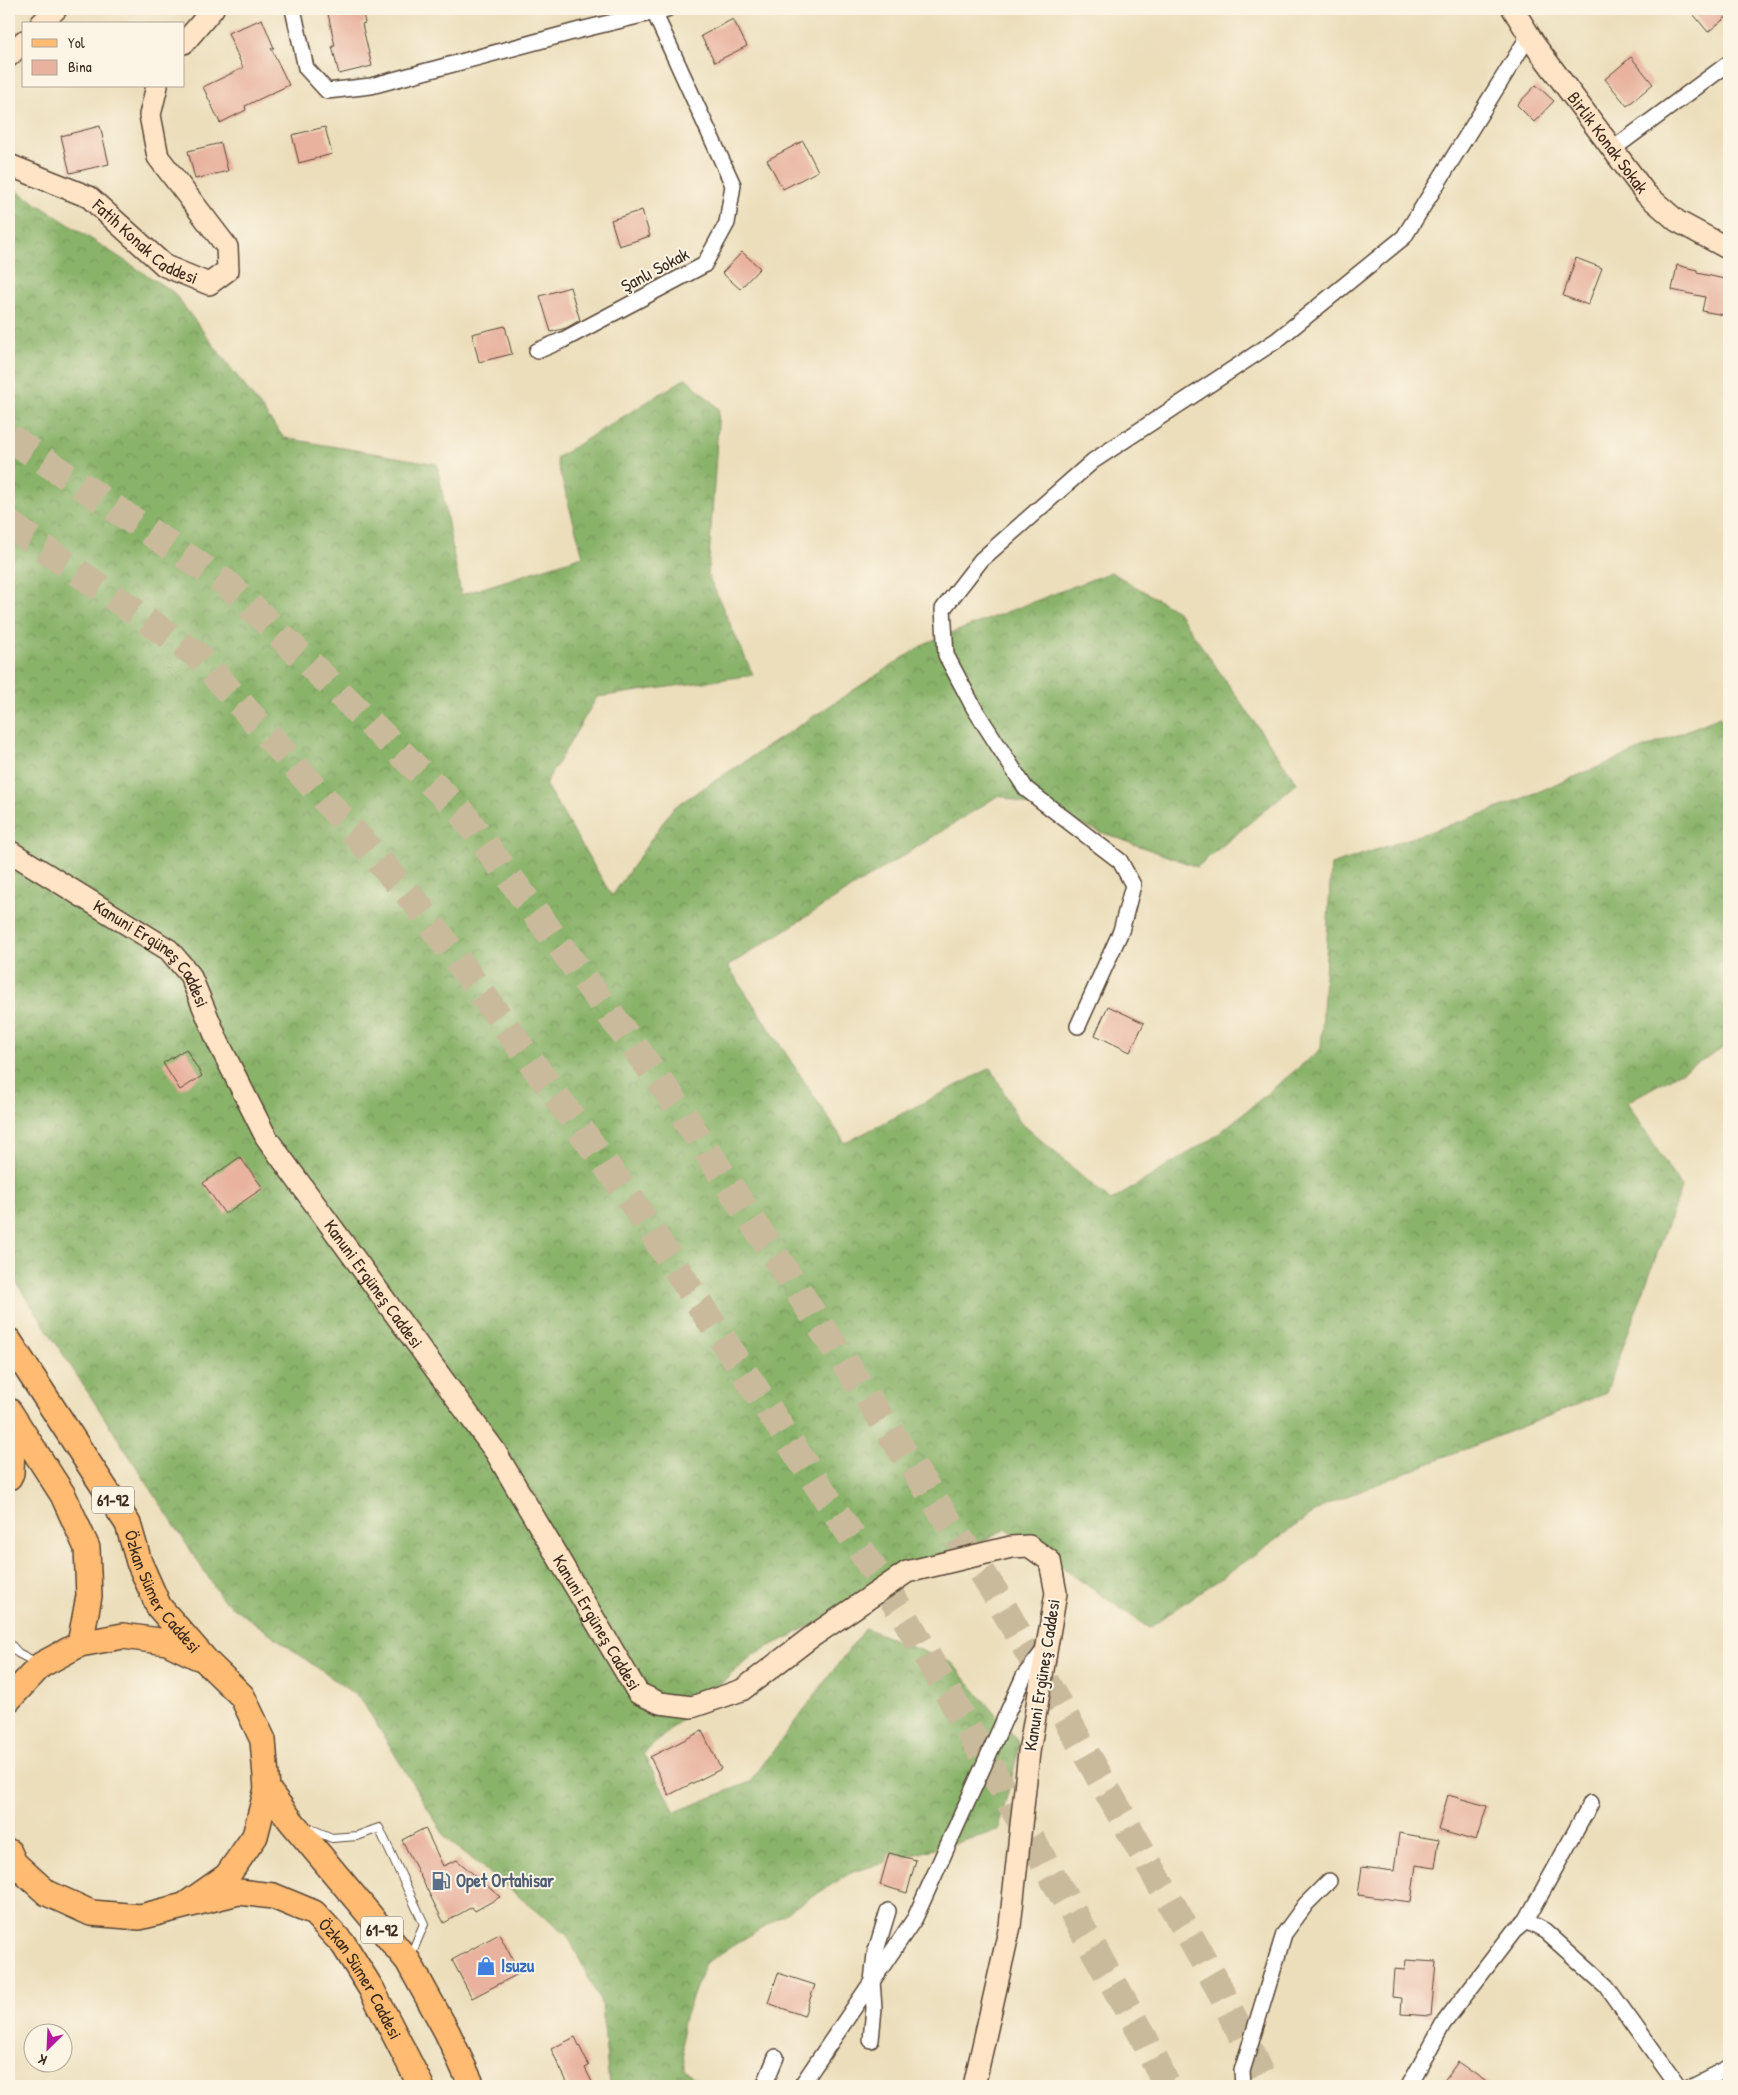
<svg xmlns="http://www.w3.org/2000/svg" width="1738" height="2095" viewBox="0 0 1738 2095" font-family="'Patrick Hand',sans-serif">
<defs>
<pattern id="forest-crowns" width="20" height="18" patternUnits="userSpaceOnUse" patternTransform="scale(1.25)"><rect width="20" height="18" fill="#8ab36a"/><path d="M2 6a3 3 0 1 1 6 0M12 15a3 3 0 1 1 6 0" fill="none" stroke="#729257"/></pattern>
</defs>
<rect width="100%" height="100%" fill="#fcf5e5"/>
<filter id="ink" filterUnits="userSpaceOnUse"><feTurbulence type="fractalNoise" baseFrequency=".02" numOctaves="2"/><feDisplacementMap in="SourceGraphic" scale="10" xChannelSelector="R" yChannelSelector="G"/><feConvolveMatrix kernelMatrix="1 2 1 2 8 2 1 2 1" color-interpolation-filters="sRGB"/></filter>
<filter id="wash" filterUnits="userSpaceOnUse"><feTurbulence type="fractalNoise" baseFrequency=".0096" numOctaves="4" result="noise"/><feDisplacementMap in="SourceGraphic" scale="20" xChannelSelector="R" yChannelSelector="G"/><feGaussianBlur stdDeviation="1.12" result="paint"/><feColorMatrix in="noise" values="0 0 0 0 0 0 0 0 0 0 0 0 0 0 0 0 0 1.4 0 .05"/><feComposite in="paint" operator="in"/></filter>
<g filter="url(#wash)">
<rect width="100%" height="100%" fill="#ecdebb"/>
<!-- forest -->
<polygon fill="url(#forest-crowns)" stroke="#626e44" points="14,189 173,292 284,438 437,464 461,595 583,556 556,458 686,378 719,409 708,575 753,675 597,697 545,784 612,896 673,808 926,643 1111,572 1177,611 1297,783 1197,867 999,795 728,966 845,1143 991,1068 1019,1121 1111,1201 1216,1136 1321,1049 1331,865 1494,810 1720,717 1729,728 1729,1045 1627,1102 1681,1188 1606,1393 1325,1505 1149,1628 1006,1529 754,1654 643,1754 675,1812 750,1782 865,1628 952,1663 1020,1744 998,1831 852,1872 705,1963 682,2025 684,2068 702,2086 609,2086 602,2005 568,1936 446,1838 361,1699 223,1600 9,1271 9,190"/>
<g id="blocks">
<!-- building -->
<g fill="#e8b29e">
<polygon points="327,9 362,9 365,23 362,24 372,66 339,74 332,46 335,46"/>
<polygon points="1689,9 1729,9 1729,15 1708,32"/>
<polygon points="262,19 274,48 271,48 289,85 245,106 246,110 220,123 203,87 243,68 228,33"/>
<polygon points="733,19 747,46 715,62 701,36"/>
<polygon points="1631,57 1653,84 1627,106 1605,79"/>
<polygon points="1536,85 1554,101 1534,122 1517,105"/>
<polygon points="100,126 109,164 70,173 61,136"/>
<polygon points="325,127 332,154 299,163 292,135"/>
<polygon points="803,141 818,171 783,189 767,160"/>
<polygon points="221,143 228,171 195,179 188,151"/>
<polygon points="642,210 650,236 619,246 611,220"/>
<polygon points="742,252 760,268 740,289 722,273"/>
<polygon points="1576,258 1602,268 1588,305 1563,296"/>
<polygon points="1677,265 1697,270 1697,273 1729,280 1729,316 1702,311 1705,297 1672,290"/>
<polygon points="570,287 580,320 566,328 551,332 540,296"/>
<polygon points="505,326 512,354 479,362 472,334"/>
<polygon points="1108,1006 1144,1023 1130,1052 1095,1035"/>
<polygon points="186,1049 202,1076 180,1090 163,1063"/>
<polygon points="240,1157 263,1188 225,1214 203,1183"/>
<polygon points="702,1731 721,1769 669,1795 650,1757"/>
<polygon points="1448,1795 1487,1806 1476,1841 1438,1830"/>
<polygon points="425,1828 443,1866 457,1860 500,1897 475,1911 472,1907 444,1923 402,1840"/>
<polygon points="1399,1833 1439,1840 1435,1868 1416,1865 1411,1902 1358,1895 1362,1867 1394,1871"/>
<polygon points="889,1853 916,1860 907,1893 880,1885"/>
<polygon points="499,1934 520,1973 472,1998 452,1960"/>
<polygon points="1406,1960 1436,1962 1431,2016 1401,2014 1402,1998 1392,1997 1394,1969 1405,1970"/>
<polygon points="778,1973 815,1985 804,2016 768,2003"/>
<polygon points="575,2037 589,2066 585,2068 594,2086 569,2086 551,2049"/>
<polygon points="1458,2062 1492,2086 1440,2086"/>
</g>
</g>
</g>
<g filter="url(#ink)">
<use href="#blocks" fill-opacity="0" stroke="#564536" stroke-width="1"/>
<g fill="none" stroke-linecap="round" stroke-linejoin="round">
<!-- highway-tunnel -->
<g stroke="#c9ba9c" stroke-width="28" stroke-dasharray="28 14" stroke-linecap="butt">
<polyline points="9,437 230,586 462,813 672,1098 995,1593 1218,1986 1266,2086"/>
<polyline points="9,524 198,656 416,903 627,1194 906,1619 1142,2034 1167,2086"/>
</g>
<!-- lane casing -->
<g stroke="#564536" stroke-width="10">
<g id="lane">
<polyline points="9,1643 18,1653 37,1663"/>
<polyline points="306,1827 332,1838 357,1836 379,1828 424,1924 410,1957"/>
</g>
</g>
<!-- street casing -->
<g stroke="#564536" stroke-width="18">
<g id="street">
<polyline points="293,9 306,68 327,91 371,86 580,30 667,9"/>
<polyline points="1613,149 1729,63"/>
<polyline points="537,351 563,340 704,265 727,223 733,185 654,12"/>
<polyline points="1078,1026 1121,931 1133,885 1120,861 1026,789 974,708 946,655 943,609 981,560 1093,461 1277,340 1404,237 1530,34"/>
<polyline points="1526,1921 1591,1803"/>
<polyline points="871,2040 874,2008 872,1981 875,1954 888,1911"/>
<polyline points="764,2086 776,2057"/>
<polyline points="801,2086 915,1918 1024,1676 1045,1649"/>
<polyline points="1243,2086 1242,2071 1284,1934 1306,1904 1329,1881"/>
<polyline points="1409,2086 1443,2024 1514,1931 1526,1921 1545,1931 1606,1986 1678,2086"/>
<polyline points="1693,2086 1729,2068"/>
</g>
</g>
<!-- secondary casing -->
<g stroke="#564536" stroke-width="24">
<g id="secondary">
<path id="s1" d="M 1513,9 L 1537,48 L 1646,194 L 1677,221 L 1729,249"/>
<polyline points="41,24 56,9"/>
<polyline points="184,43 213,9"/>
<polyline points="9,56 24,41"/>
<path id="s2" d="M 9,165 L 89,197 L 165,266 L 209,284 L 228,270 L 227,247 L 158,157 L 150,115 L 157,86"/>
<path id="s3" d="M 9,851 L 169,950 L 190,975 L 218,1042 L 266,1137 L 495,1451 L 638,1693 L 660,1703 L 692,1707 L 742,1690 L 810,1638 L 907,1572 L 1011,1547 L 1029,1546 L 1050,1561 L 1056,1593 L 1029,1752 L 1010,1926 L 974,2086"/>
</g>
</g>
<!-- primary casing -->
<g stroke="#564536" stroke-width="28">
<g id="primary">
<path id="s4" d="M 9,1341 L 128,1524 L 139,1562 L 159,1607 L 207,1662 L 242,1696 L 263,1740 L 267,1789 L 255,1836 L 227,1876 L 187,1904"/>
<polyline points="9,1411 63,1495 87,1548 89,1596 80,1644"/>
<polyline points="9,1433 12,1445 11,1473 9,1477"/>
<polyline points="9,1699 41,1665 80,1644 123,1636 167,1642 198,1657"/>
<polyline points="267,1789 291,1821 408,1961 447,2032 472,2086"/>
<path id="s5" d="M 9,1852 L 14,1863 L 47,1893 L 91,1913 L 140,1917 L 239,1892 L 273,1896 L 314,1913 L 344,1945 L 372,1990 L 421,2086"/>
</g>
</g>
<!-- lane -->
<use href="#lane" stroke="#fff" stroke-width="8"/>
<!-- street -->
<use href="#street" stroke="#fff" stroke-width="15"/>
<!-- secondary -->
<use href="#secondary" stroke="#ffe4c6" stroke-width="21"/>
<!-- primary -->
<use href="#primary" stroke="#febb71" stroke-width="25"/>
</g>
</g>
<!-- icons -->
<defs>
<g id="fuel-bare" transform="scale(1.5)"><path d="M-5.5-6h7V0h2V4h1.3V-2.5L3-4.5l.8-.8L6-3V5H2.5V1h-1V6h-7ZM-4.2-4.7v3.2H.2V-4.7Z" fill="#5c6f8a" stroke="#fcf5e5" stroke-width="2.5" paint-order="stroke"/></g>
<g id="shop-bare" transform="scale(1.5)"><path d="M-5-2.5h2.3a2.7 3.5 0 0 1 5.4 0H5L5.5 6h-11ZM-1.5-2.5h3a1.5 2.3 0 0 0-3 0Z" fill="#3f7fe0" stroke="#fcf5e5" stroke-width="2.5" paint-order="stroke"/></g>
</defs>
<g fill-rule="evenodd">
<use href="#fuel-bare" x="441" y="1881"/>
<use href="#shop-bare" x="486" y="1966"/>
</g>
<g text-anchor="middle" stroke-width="4" stroke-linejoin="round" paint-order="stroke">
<!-- shield labels -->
<g fill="#fcf5e5" stroke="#75675a" stroke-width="1">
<rect x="92" y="1486.5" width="42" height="27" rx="4"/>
<rect x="361" y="1916.5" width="42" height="27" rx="4"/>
</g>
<g font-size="16" font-weight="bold" fill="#3b2a1e">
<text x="113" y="1506">61-92</text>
<text x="382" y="1936">61-92</text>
</g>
<!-- street labels -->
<g font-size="18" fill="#3b2a1e" stroke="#fcf5e5">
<text dy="6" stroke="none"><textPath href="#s1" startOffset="164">Birlik Konak Sokak</textPath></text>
<text dy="6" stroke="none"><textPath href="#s2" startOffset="159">Fatih Konak Caddesi</textPath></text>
<text transform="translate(655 270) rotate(-28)" y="6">Şanlı Sokak</text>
<text dy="6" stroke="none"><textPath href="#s3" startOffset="178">Kanuni Ergüneş Caddesi</textPath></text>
<text dy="6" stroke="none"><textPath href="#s3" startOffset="582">Kanuni Ergüneş Caddesi</textPath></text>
<text dy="6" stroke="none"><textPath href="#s4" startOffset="295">Özkan Sümer Caddesi</textPath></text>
<text dy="6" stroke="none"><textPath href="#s3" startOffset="988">Kanuni Ergüneş Caddesi</textPath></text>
<text transform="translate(1042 1675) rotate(-81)" y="6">Kanuni Ergüneş Caddesi</text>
<text dy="6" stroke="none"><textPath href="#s5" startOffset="416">Özkan Sümer Caddesi</textPath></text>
</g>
<!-- service labels -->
<g font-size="18" font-weight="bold" fill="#4e5e75" stroke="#fcf5e5" text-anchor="start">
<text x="456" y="1887">Opet Ortahisar</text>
</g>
<!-- shop labels -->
<g font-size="18" font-weight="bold" fill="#366cbe" stroke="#fcf5e5" text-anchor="start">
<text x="501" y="1972">Isuzu</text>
</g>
</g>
<!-- margin -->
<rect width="1738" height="2095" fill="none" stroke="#fcf5e5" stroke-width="30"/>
<!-- legend -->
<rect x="22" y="22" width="162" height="65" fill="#fcf5e5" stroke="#afa495"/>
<rect x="32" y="39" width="25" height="8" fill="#febb71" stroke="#afa495"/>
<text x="68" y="48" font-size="15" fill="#3b2a1e">Yol</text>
<rect x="32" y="60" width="25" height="15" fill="#e8b29e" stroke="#afa495"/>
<text x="68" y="72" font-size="15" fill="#3b2a1e">Bina</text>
<!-- north arrow -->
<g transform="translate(48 2048) rotate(204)"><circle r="24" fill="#fcf5e5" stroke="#afa495"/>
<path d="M0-4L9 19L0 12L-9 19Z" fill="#b5179e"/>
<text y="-8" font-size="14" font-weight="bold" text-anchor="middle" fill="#3b2a1e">K</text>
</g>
</svg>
